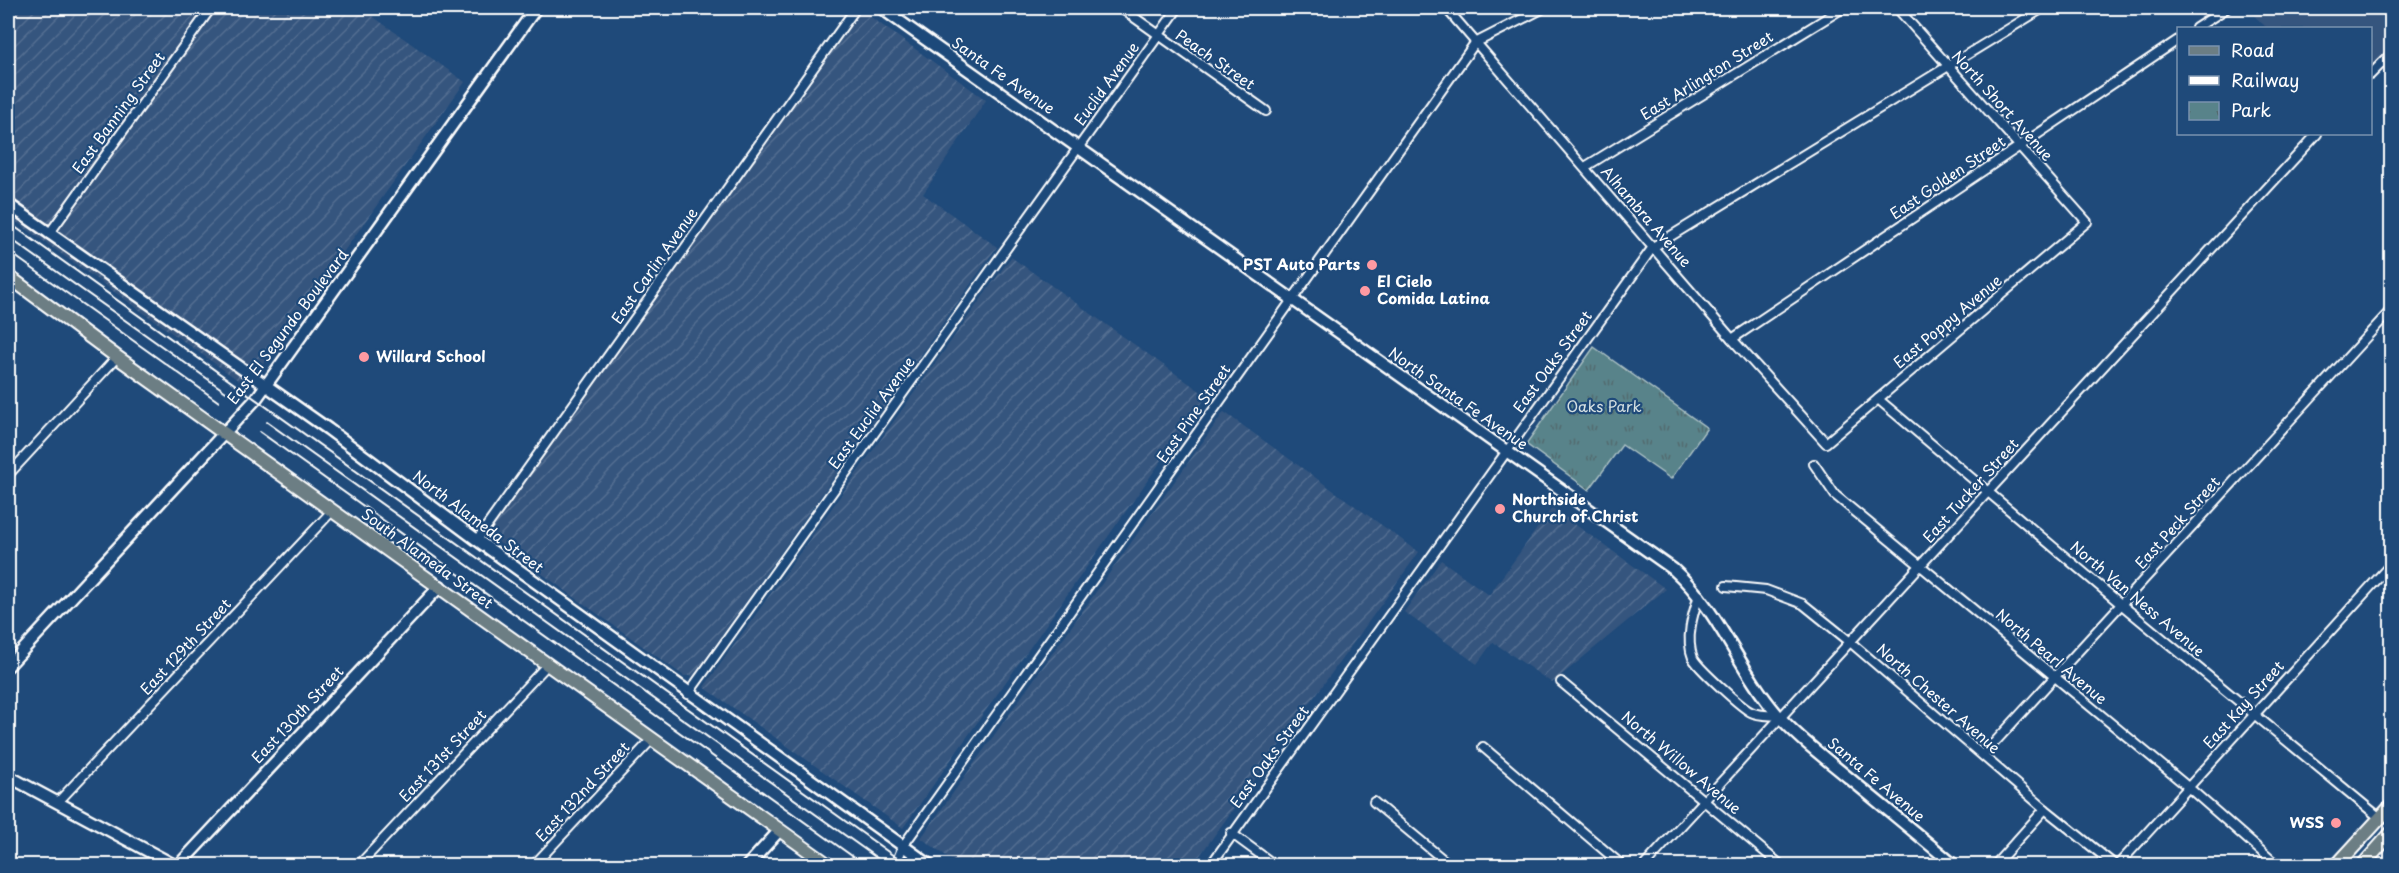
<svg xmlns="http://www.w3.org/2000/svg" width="2399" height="873" viewBox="0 0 2399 873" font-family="'Playpen Sans',sans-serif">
<defs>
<pattern id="industrial-furrows" width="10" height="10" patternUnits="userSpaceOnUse" patternTransform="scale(1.5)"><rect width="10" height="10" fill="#35557e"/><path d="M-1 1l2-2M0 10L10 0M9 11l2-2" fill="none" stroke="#536e91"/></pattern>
<pattern id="park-tufts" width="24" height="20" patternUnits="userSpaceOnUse" patternTransform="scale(1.5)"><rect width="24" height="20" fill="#58838a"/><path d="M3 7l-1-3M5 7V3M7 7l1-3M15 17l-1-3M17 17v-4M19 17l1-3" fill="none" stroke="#536a6e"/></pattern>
</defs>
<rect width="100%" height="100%" fill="#1f4a7a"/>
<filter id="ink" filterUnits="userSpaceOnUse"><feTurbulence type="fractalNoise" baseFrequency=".0167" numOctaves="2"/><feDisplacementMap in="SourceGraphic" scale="12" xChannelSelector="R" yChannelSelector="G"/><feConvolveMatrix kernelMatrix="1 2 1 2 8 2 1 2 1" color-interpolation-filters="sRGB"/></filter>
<g filter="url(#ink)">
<!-- built -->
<polygon fill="#35557e" points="2246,8 2391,8 2391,45 2371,68 2370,28 2267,28"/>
<!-- industrial -->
<g fill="url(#industrial-furrows)">
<polygon points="8,8 372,8 368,13 465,82 261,367 242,383 8,216"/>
<polygon points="860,13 868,15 986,100 923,194 997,247 693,676 684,676 491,537 491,530"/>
<polygon points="1011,257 1207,396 903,828 704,687"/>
<polygon points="1224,412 1419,552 1193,865 959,865 921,838"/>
<polygon points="1552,508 1666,589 1552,683 1493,642 1477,664 1404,612 1441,560 1489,595"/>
</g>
<!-- park -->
<polygon fill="url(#park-tufts)" stroke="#acc1c4" stroke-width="1.5" points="1594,347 1707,428 1671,479 1622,445 1589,490 1526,444"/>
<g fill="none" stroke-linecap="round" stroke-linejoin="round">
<!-- street casing -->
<g stroke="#fff" stroke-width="12">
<g id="street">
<polyline points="1121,8 1266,111"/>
<polyline points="1446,8 1732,339 1826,443 2087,222 1897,8"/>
<polyline points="2196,28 2227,8"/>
<polyline points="2370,75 2392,53"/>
<polyline points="1585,167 1843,8"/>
<polyline points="49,234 211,8"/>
<polyline points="1732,339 2178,40"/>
<polyline points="1878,399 2122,605 2380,818"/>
<polyline points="1814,464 1835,495 2188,787 2278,866"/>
<polyline points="8,475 117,357"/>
<polyline points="477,540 856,8"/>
<polyline points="1726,586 1766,590 1803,604 1849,641 2045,809 2116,866"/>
<path d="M 1699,595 C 1693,614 1685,638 1693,658 C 1697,667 1742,708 1751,712 C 1758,716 1771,715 1779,716"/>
<polyline points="1561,682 1782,866"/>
<polyline points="688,694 1178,8"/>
<polyline points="1483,747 1623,866"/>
<polyline points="1983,755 2392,309"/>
<polyline points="58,802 333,510"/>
<polyline points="1374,802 1451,866"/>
<polyline points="1231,833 1276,866"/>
<polyline points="358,866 548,664"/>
<polyline points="533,866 653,738"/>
<polyline points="895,866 903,846 1475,43 1544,8"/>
<polyline points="1210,866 1653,247 2043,8"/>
<polyline points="1644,866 2317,134"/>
<polyline points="1994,866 2045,809"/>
<polyline points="2117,866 2392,563"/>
</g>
</g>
<!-- secondary casing -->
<g stroke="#fff" stroke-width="15">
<g id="secondary">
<path d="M 881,8 L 1673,569 C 1720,611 1737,667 1777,714 C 1798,738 1825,758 1849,778 C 1884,807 1920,836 1955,866"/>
<polyline points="8,204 328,429 477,540 931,866"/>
<polyline points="8,666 256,399 536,8"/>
<polyline points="8,776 176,866"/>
<polyline points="178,866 440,586"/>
<polyline points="747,866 779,831"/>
</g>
</g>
<!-- primary casing -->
<g stroke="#fff" stroke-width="16">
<g id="primary">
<polyline points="2389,8 2392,10"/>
<polyline points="8,276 117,357 830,866"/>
<polyline points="2336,866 2392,805"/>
<polyline points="2362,866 2392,832"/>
</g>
</g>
<!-- street -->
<use href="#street" stroke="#1f4a7a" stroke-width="8"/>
<!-- secondary -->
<use href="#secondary" stroke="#1f4a7a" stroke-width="10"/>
<!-- primary -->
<use href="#primary" stroke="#6c7e84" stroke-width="12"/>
<!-- rail -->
<g stroke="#fff" stroke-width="2">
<polyline points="8,222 908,866"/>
<polyline points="8,237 226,392"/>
<polyline points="8,251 219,402"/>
<polyline points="267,422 881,861"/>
<polyline points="260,432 866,866"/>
</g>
</g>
</g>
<!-- markers -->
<g fill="#ff9aa2" stroke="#1f4a7a" stroke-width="2">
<circle cx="1372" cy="265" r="6"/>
<circle cx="1365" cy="291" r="6"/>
<circle cx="364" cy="357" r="6"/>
<circle cx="1500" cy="509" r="6"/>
<circle cx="2336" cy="823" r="6"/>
</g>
<g text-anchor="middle" stroke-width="4.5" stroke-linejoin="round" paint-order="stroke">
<!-- street labels -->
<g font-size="15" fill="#fff" stroke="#1f4a7a">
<text transform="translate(1215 60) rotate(35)" y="5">Peach Street</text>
<text transform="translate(1003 76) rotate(35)" y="5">Santa Fe Avenue</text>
<text transform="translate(1707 76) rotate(-32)" y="5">East Arlington Street</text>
<text transform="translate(1107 84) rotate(-54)" y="5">Euclid Avenue</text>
<text transform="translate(2002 106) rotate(48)" y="5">North Short Avenue</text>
<text transform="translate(119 113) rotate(-54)" y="5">East Banning Street</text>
<text transform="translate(1948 178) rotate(-34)" y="5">East Golden Street</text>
<text transform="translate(1646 217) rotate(49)" y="5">Alhambra Avenue</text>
<text transform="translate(655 266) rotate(-55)" y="5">East Carlin Avenue</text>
<text transform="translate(1948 322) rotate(-40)" y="5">East Poppy Avenue</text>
<text transform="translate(288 327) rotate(-53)" y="5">East El Segundo Boulevard</text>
<text transform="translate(1553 362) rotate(-54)" y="5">East Oaks Street</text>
<text transform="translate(1458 399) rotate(35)" y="5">North Santa Fe Avenue</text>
<text transform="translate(872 413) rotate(-54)" y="5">East Euclid Avenue</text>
<text transform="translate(1194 414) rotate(-55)" y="5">East Pine Street</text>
<text transform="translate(1971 491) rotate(-48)" y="5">East Tucker Street</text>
<text transform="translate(478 522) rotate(37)" y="5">North Alameda Street</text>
<text transform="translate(2178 523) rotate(-48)" y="5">East Peck Street</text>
<text transform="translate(427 559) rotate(36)" y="5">South Alameda Street</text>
<text transform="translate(2137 599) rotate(40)" y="5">North Van Ness Avenue</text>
<text transform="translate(186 647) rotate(-47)" y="5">East 129th Street</text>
<text transform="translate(2051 657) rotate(40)" y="5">North Pearl Avenue</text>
<text transform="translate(1938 699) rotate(41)" y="5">North Chester Avenue</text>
<text transform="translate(2244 705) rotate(-48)" y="5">East Kay Street</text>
<text transform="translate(298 715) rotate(-47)" y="5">East 130th Street</text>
<text transform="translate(443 756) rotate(-47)" y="5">East 131st Street</text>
<text transform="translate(1270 757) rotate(-54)" y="5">East Oaks Street</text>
<text transform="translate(1681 763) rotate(40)" y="5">North Willow Avenue</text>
<text transform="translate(1876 780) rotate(40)" y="5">Santa Fe Avenue</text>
<text transform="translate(583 792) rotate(-47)" y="5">East 132nd Street</text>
</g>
<!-- poi labels -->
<g font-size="15" font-weight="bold" fill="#fff" stroke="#1f4a7a" text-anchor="start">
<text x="1360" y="270" text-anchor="end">PST Auto Parts</text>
<text x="1377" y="287">El Cielo<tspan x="1377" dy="17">Comida Latina</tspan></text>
<text x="376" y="362">Willard School</text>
<text x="1512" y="505">Northside<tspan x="1512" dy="17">Church of Christ</tspan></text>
<text x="2324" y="828" text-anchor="end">WSS</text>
</g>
<!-- park labels -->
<g font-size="15" fill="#d5e0e2" stroke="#1f4a7a">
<text x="1604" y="412">Oaks Park</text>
</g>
</g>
<!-- margin -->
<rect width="2399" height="873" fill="none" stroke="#1f4a7a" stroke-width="30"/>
<rect x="15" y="15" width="2369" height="843" fill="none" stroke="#fff" stroke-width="2" filter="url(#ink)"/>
<!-- legend -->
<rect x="2177" y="27" width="195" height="108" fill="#1f4a7a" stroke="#7992af" stroke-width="1.5"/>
<rect x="2189" y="46" width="30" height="9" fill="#6c7e84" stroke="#7992af" stroke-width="1.5"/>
<text x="2231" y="57" font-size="18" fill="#ffffff">Road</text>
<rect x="2189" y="76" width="30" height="9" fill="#ffffff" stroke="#7992af" stroke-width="1.5"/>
<text x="2231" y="87" font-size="18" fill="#ffffff">Railway</text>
<rect x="2189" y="102" width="30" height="18" fill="url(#park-tufts)" stroke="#7992af" stroke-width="1.5"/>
<text x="2231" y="117" font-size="18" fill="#ffffff">Park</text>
</svg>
